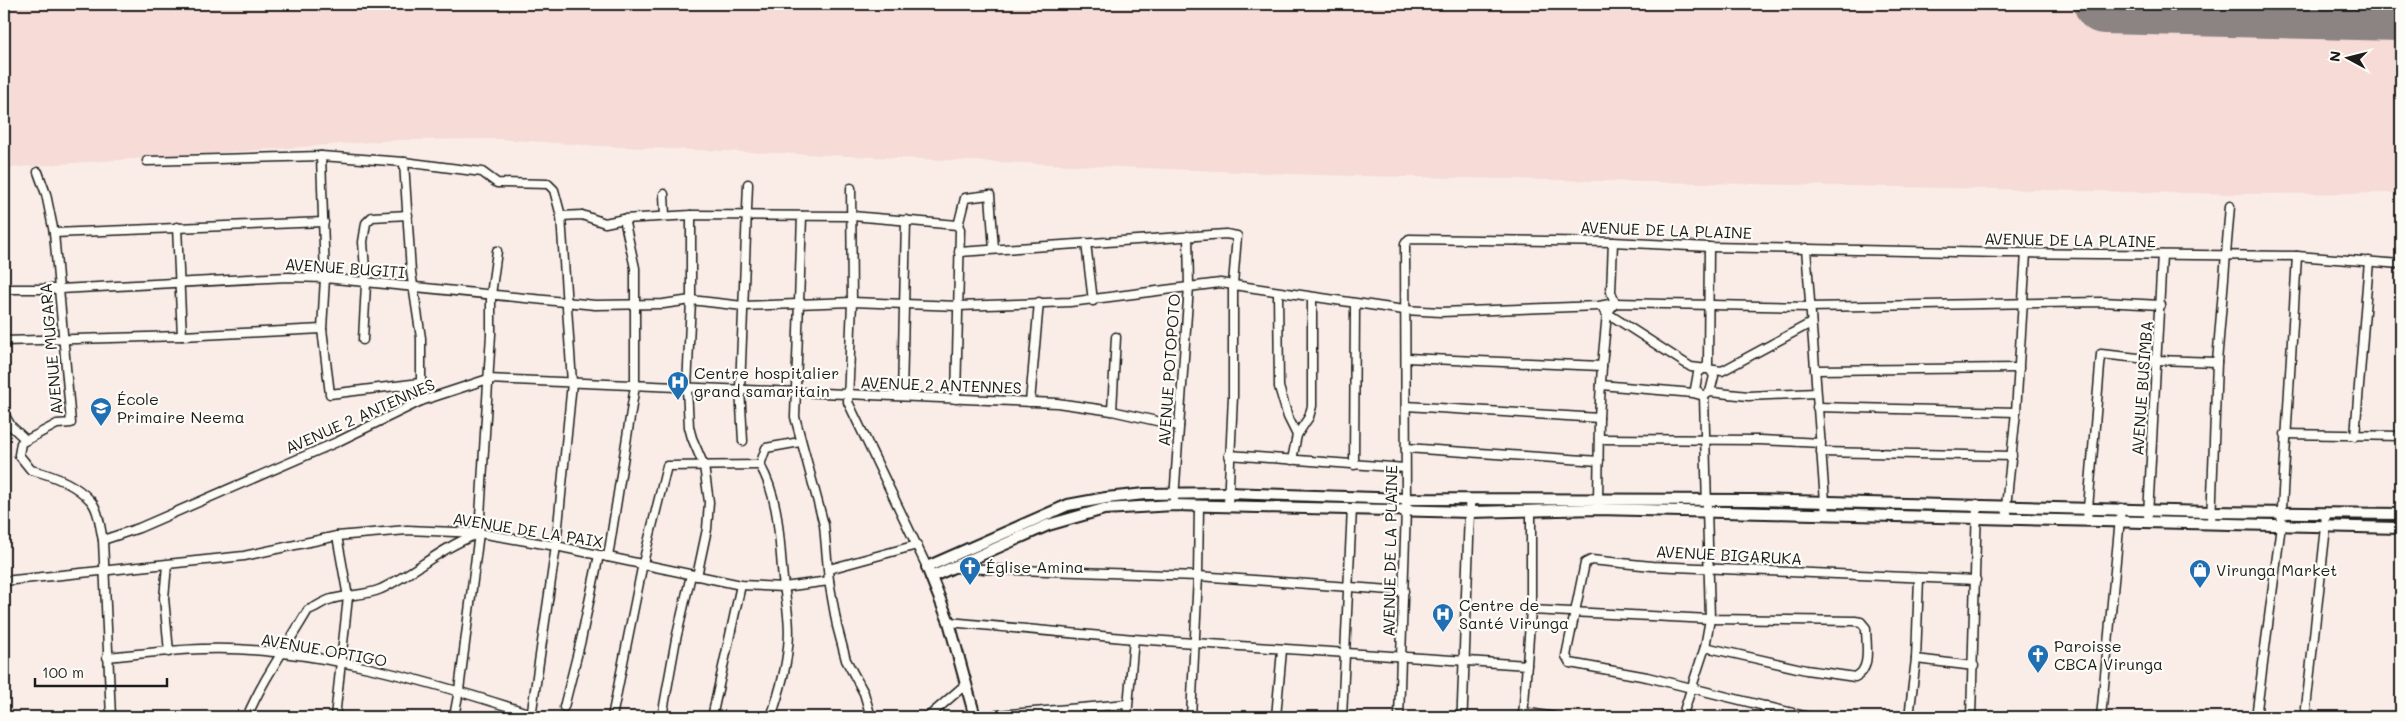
<svg xmlns="http://www.w3.org/2000/svg" width="2405" height="721" viewBox="0 0 2405 721" font-family="Mali,sans-serif">
<rect width="100%" height="100%" fill="#faede8"/>
<filter id="ink" filterUnits="userSpaceOnUse"><feTurbulence type="fractalNoise" baseFrequency=".02" numOctaves="2"/><feDisplacementMap in="SourceGraphic" scale="10" xChannelSelector="R" yChannelSelector="G"/><feConvolveMatrix kernelMatrix="1 2 1 2 8 2 1 2 1" color-interpolation-filters="sRGB"/></filter>
<g filter="url(#ink)">
<!-- built -->
<polygon fill="#f6dbd7" points="4,4 2401,4 2401,193 2235,194 1316,175 599,146 498,139 399,140 4,168"/>
<g fill="none" stroke-linecap="round" stroke-linejoin="round">
<!-- runway -->
<polyline stroke="#8b8482" stroke-width="60" points="2104,4 2401,11"/>
<!-- minor casing -->
<g stroke="#1c1c1c" stroke-width="11">
<g id="minor">
<polyline points="321,156 404,162 411,272 421,338 421,401"/>
<polyline points="147,161 321,156 325,278 322,329 330,394 420,383"/>
<polyline points="404,162 482,172 497,183 548,184 554,190 561,216 572,383 556,546 531,717"/>
<path d="M 38,172 L 46,194 L 54,233 L 71,423 L 57,424 L 21,443 L 19,455 L 31,470 C 52,475 74,483 90,500 C 99,509 100,528 103,540 L 111,717"/>
<polyline points="851,188 852,302 848,402 927,567"/>
<polyline points="664,194 665,216"/>
<polyline points="691,215 691,300 687,388 689,427 692,438 704,466 709,502 707,529 697,576"/>
<polyline points="561,216 582,215 605,223 624,219 691,215 852,216 957,225 960,229 956,399"/>
<polyline points="802,216 795,417 824,525 829,581 837,626 846,660 864,693 871,717"/>
<polyline points="958,226 965,198 990,195 994,249"/>
<polyline points="177,227 182,336"/>
<polyline points="54,233 324,222"/>
<polyline points="1086,243 1093,301"/>
<polyline points="1806,248 1826,515"/>
<polyline points="959,252 1226,234 1237,236 1233,284 1233,396 1228,505"/>
<polyline points="4,289 60,289 288,277 325,278 595,305 663,304 691,300 743,306 852,302 958,306 1070,302 1220,283 1404,310 1441,312 1599,306 1615,303 1809,307 2102,302 2161,305"/>
<polyline points="1278,292 1279,387 1288,417 1297,435"/>
<polyline points="1604,311 1691,367 1722,371 1811,323"/>
<polyline points="363,340 366,284 363,242 366,223 372,217 408,215"/>
<polyline points="4,341 182,336 322,329"/>
<polyline points="1406,358 1602,366"/>
<polyline points="1815,370 2019,368"/>
<polyline points="1601,385 1693,393 1704,396 1710,392 1748,396 1816,393"/>
<polyline points="1710,392 1714,376 1711,371"/>
<polyline points="902,396 906,220"/>
<polyline points="1030,402 1039,302"/>
<polyline points="1406,406 1599,418"/>
<polyline points="1817,407 2016,412"/>
<polyline points="1112,411 1116,337"/>
<polyline points="4,414 11,426 26,440"/>
<polyline points="2285,434 2401,436"/>
<polyline points="2355,436 2369,261"/>
<polyline points="1599,439 1760,440 1821,443"/>
<polyline points="743,441 740,389 748,184"/>
<polyline points="1406,448 1599,461"/>
<polyline points="1821,452 2012,456"/>
<polyline points="1229,455 1405,468"/>
<polyline points="1292,460 1297,435 1309,417 1312,406 1312,297"/>
<polyline points="1354,465 1355,304"/>
<polyline points="1174,499 1189,286 1188,236"/>
<polyline points="1598,503 1599,418 1602,366 1607,313 1615,303 1611,292 1613,242"/>
<polyline points="2148,515 2162,255"/>
<polyline points="2008,519 2006,507 2016,412 2026,253"/>
<polyline points="2087,520 2101,354 2157,360 2217,362"/>
<polyline points="2211,523 2217,362 2230,206"/>
<polyline points="103,540 139,528 337,442 421,401 488,379 1057,403 1112,411 1179,426"/>
<polyline points="608,557 635,386 635,268 624,219"/>
<polyline points="167,565 164,598 169,652"/>
<polyline points="955,568 1198,576 1404,591"/>
<polyline points="829,569 917,545"/>
<polyline points="4,581 244,556 337,536 407,530 479,533 556,546 741,585 784,587 829,581"/>
<path d="M 1531,610 L 1710,619 L 1855,621 L 1861,622 L 1866,628 C 1866,644 1872,670 1855,677 L 1806,670 L 1705,647"/>
<polyline points="949,622 1134,639 1527,665"/>
<path d="M 107,657 C 139,654 170,650 202,649 C 306,645 433,682 531,714"/>
<polyline points="1916,659 1974,666"/>
<polyline points="564,707 581,640 599,555"/>
<polyline points="1523,712 1554,717"/>
<path d="M 247,717 C 263,679 287,646 308,610 C 317,607 323,601 332,599 C 348,594 365,596 381,589 C 414,573 441,548 475,535"/>
<polyline points="335,717 348,597 337,536"/>
<polyline points="454,717 459,690 479,533 491,334 491,295 497,251"/>
<polyline points="612,717 643,563 667,466 760,465"/>
<polyline points="662,717 676,639 691,575"/>
<polyline points="712,717 741,585"/>
<path d="M 771,717 C 779,694 786,671 788,647 C 791,625 786,601 783,579 C 779,540 780,500 760,465 L 766,448 L 800,442"/>
<polyline points="928,717 966,684"/>
<polyline points="975,717 1127,704"/>
<polyline points="1127,717 1134,639"/>
<polyline points="1191,717 1198,576 1199,505"/>
<polyline points="1276,717 1282,650"/>
<polyline points="1342,717 1352,508"/>
<polyline points="1399,717 1406,509 1405,244 1409,239 1613,242 1709,247 2004,253 2297,256 2401,264"/>
<polyline points="1523,717 1531,610 1531,512"/>
<polyline points="1682,717 1705,647 1710,619 1704,396 1695,389 1698,373 1708,365 1709,247"/>
<polyline points="1764,717 1766,706"/>
<polyline points="1809,717 1647,677 1570,663 1566,656 1585,563 1591,560 1652,566 1976,580"/>
<polyline points="1909,717 1916,659 1919,578"/>
<polyline points="1971,717 1977,504"/>
<polyline points="2101,717 2121,508"/>
<polyline points="2256,717 2281,525 2297,256"/>
<polyline points="2305,717 2326,527 2325,513"/>
</g>
</g>
<!-- tertiary casing -->
<g stroke="#1c1c1c" stroke-width="12">
<polyline id="tertiary" points="1462,717 1470,499"/>
</g>
<!-- secondary casing -->
<g stroke="#1c1c1c" stroke-width="14">
<g id="secondary">
<polyline points="931,577 1048,525 1104,509 1174,505 1471,512 1598,509 2401,528"/>
<polyline points="975,717 949,622 927,567 1068,505 1106,498 1145,494 1228,493 1405,499 1753,500 2210,512 2401,514"/>
</g>
</g>
<!-- minor -->
<use href="#minor" stroke="#fdfcf7" stroke-width="8"/>
<!-- tertiary -->
<use href="#tertiary" stroke="#fdfcf7" stroke-width="9"/>
<!-- secondary -->
<use href="#secondary" stroke="#fdfcf7" stroke-width="10"/>
</g>
</g>
<!-- icons -->
<defs>
<g id="hospital-pin" transform="scale(1.125)"><path d="M0 17L-7.5 6A9.5 9.5 0 1 1 7.5 6Z" fill="#1f6fb2" stroke="#fdfcf7"/><path d="M-5-5h3v3.5h4V-5h3V5h-3V1.5h-4V5h-3Z" fill="#fff"/></g>
<g id="school-pin" transform="scale(1.125)"><path d="M0 17L-7.5 6A9.5 9.5 0 1 1 7.5 6Z" fill="#1f6fb2" stroke="#fdfcf7"/><path d="M0-5L7-2L0 1L-7-2ZM-4 1L0 2.5L4 1V4Q0 6-4 4Z" fill="#fff"/></g>
<g id="church-pin" transform="scale(1.125)"><path d="M0 17L-7.5 6A9.5 9.5 0 1 1 7.5 6Z" fill="#1f6fb2" stroke="#fdfcf7"/><path d="M-1.2-6h2.4v3.5h3.3v2.4h-3.3V6h-2.4V-.1h-3.3v-2.4h3.3Z" fill="#fff"/></g>
<g id="shop-pin" transform="scale(1.125)"><path d="M0 17L-7.5 6A9.5 9.5 0 1 1 7.5 6Z" fill="#1f6fb2" stroke="#fdfcf7"/><path d="M-5-2.5h2.3a2.7 3.5 0 0 1 5.4 0H5L5.5 6h-11ZM-1.5-2.5h3a1.5 2.3 0 0 0-3 0Z" fill="#fff"/></g>
</defs>
<g fill-rule="evenodd">
<use href="#hospital-pin" x="678" y="382"/>
<use href="#school-pin" x="101" y="408"/>
<use href="#church-pin" x="970" y="567"/>
<use href="#shop-pin" x="2200" y="570"/>
<use href="#hospital-pin" x="1443" y="614"/>
<use href="#church-pin" x="2038" y="655"/>
</g>
<g text-anchor="middle" stroke-width="4.5" stroke-linejoin="round" paint-order="stroke">
<!-- street labels -->
<g font-size="16" fill="#1c1c1c" stroke="#fdfcf7">
<text transform="translate(1666 230) rotate(2)" y="6">AVENUE DE LA PLAINE</text>
<text transform="translate(2070 240) rotate(1)" y="6">AVENUE DE LA PLAINE</text>
<text transform="translate(345 268) rotate(4)" y="6">AVENUE BUGITI</text>
<text transform="translate(51 349) rotate(-95)" y="6">AVENUE MUGARA</text>
<text transform="translate(1169 370) rotate(-86)" y="6">AVENUE POTOPOTO</text>
<text transform="translate(941 385) rotate(2)" y="6">AVENUE 2 ANTENNES</text>
<text transform="translate(2142 388) rotate(-86)" y="6">AVENUE BUSIMBA</text>
<text transform="translate(360 416) rotate(-24)" y="6">AVENUE 2 ANTENNES</text>
<text transform="translate(528 530) rotate(9)" y="6">AVENUE DE LA PAIX</text>
<text transform="translate(1390 551) rotate(-89)" y="6">AVENUE DE LA PLAINE</text>
<text transform="translate(1729 555) rotate(3)" y="6">AVENUE BIGARUKA</text>
<text transform="translate(324 650) rotate(10)" y="6">AVENUE OPTIGO</text>
</g>
<!-- poi labels -->
<g font-size="16" fill="#1c1c1c" stroke="#fdfcf7" text-anchor="start">
<text x="694" y="379">Centre hospitalier<tspan x="694" dy="18">grand samaritain</tspan></text>
<text x="117" y="405">École<tspan x="117" dy="18">Primaire Neema</tspan></text>
<text x="986" y="573">Église Amina</text>
<text x="2216" y="576">Virunga Market</text>
<text x="1459" y="611">Centre de<tspan x="1459" dy="18">Santé Virunga</tspan></text>
<text x="2054" y="652">Paroisse<tspan x="2054" dy="18">CBCA Virunga</tspan></text>
</g>
</g>
<!-- margin -->
<rect width="2405" height="721" fill="none" stroke="#fdfcf7" stroke-width="20"/>
<rect x="10" y="10" width="2385" height="701" fill="none" stroke="#1c1c1c" stroke-width="2" filter="url(#ink)"/>
<!-- north arrow -->
<g transform="translate(2348 58) rotate(277)" stroke="#fdfcf7" stroke-width="4" paint-order="stroke">
<path d="M0-4L9 19L0 12L-9 19Z" fill="#1c1c1c"/>
<text y="-8" font-size="14" font-weight="bold" text-anchor="middle" fill="#1c1c1c">N</text>
</g>
<!-- scale -->
<path d="M35 678v8h132v-8" fill="none" stroke="#1c1c1c" stroke-width="2.5"/>
<text x="42" y="678" font-size="15" fill="#1c1c1c" stroke="#fdfcf7" stroke-width="4" paint-order="stroke">100 m</text>
</svg>
